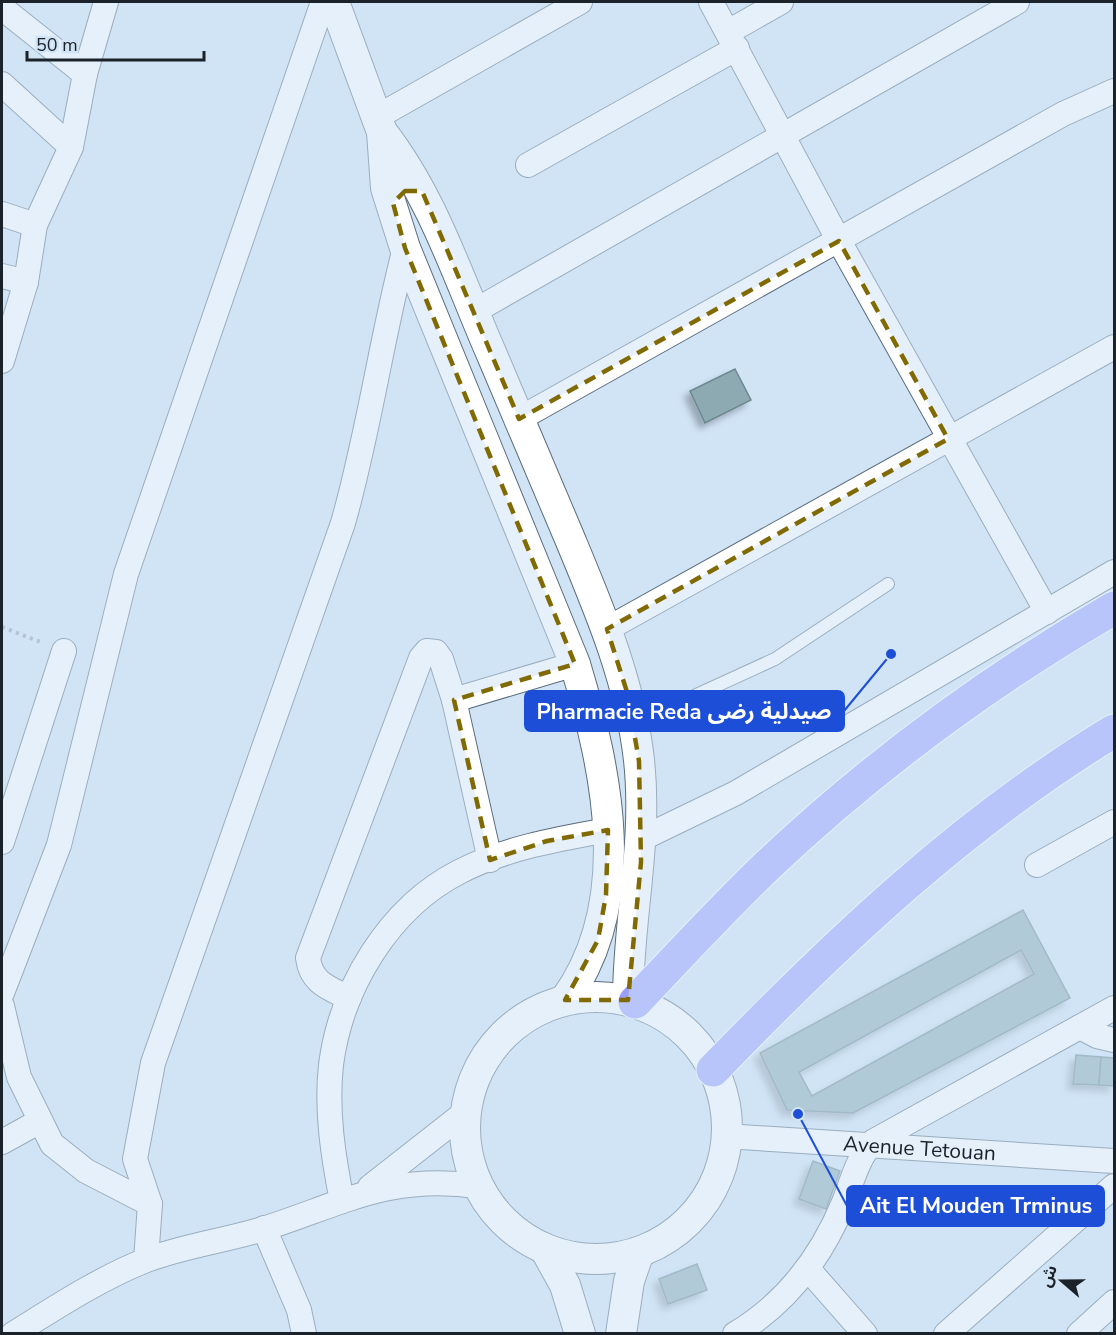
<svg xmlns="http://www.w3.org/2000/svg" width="1116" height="1335" viewBox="0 0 1116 1335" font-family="'Nunito Sans','Noto Sans Arabic',sans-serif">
<defs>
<filter id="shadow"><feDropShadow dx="-5.5" dy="5.5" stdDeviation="3" flood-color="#0004"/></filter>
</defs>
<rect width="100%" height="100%" fill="#d0e4f6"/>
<!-- building -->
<g fill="#8daab2" stroke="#6c888f" stroke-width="1.5" fill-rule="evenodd" filter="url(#shadow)">
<polygon points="735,369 751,400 705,423 690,391"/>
<path d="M 1023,910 L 1070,998 L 853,1113 L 787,1110 L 760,1053 ZM 1021,950 L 1034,974 L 812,1096 L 799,1072 Z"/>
<polygon points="1076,1055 1101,1057 1099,1085 1073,1084"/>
<polygon points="1101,1057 1114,1058 1114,1086 1099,1085"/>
<polygon points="813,1161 840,1171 826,1209 799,1199"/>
<polygon points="697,1264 707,1290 668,1304 659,1279"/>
</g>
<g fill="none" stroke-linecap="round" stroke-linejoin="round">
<!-- service casing -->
<g stroke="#5a6c7c" stroke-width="14">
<polyline id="service" points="633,724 775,659 888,584"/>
</g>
<!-- minor casing -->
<g stroke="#5a6c7c" stroke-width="26">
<g id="minor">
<polyline points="711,2 839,241 1047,612"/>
<polyline points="2,5 7,12 85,74"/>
<polyline points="728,32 781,2"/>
<polyline points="2,84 71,147"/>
<polyline points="377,117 580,2"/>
<polyline points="528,165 737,48"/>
<polyline points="2,214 35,225"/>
<polyline points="2,276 26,282"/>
<polyline points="473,312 1017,2"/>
<polyline points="2,361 26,282 35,225 71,147 85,74 106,2"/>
<polyline points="519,419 1063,114 1114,91"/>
<polyline points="607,629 1114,347"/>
<polyline points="454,700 575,664"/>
<polyline points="641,839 736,793 1114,572"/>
<polyline points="2,842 64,651"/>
<polyline points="1037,865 1114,822"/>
<polyline points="2,993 59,845 126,574 323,2"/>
<path d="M 349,998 C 329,988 311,983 308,958 L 421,658 L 427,651 L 436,652 L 441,659 L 454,700 L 490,860"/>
<polyline points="2,1006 19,1077 52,1144 86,1171 150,1204"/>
<polyline points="1080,1027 1097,1036 1114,1040"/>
<path id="s1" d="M 725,1136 L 1114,1161"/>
<polyline points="2,1142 40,1121"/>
<polyline points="370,1187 467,1111"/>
<path d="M 342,1201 C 333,1156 326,1110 331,1065 C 341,987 389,908 459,872 C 505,848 558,839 608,830"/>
<polyline points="264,1228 299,1310 304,1334"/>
<path d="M 146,1260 L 150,1204 L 135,1159 L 153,1063 L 343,523 C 369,432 381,340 405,248"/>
<polyline points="808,1269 865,1334"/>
<path d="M 13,1334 C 55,1308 99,1279 144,1261 C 182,1246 224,1241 263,1229 C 344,1203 389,1174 478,1186"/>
<path d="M 735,1334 C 787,1303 821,1258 844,1202 C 852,1182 858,1156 874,1141 L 1114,1008"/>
<polyline points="946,1334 1114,1186"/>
<polyline points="1079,1334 1114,1302"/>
</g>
</g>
<!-- tertiary casing -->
<g stroke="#5a6c7c" stroke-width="32">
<g id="tertiary">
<path d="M 334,2 L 382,132 L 386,188 L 405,248 L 575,664 C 607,771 636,902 565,1000"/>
<path d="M 382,132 C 433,197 459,280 492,355 C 518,416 544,478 570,539 C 600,611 630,681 639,760 C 648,843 628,918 628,1000"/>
<circle cx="596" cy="1128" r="131"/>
<polyline points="545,1249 565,1285 580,1334"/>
<polyline points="621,1334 629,1281 639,1252"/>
</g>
</g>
<!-- trunk casing -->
<g stroke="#fff" stroke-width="35">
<g id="trunk">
<path d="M 635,1002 C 679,956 722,909 768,865 C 873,766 990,680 1114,608"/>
<path d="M 713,1070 C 835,944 963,822 1114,731"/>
</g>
</g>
<!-- path -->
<polyline stroke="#8d9caa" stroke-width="4" stroke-dasharray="3 4.5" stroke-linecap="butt" points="2,627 43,643"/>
<!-- service -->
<use href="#service" stroke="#fff" stroke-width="12"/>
<!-- minor -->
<use href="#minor" stroke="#fff" stroke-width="24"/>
<!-- tertiary -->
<use href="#tertiary" stroke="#fff" stroke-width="30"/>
<!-- trunk -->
<use href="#trunk" stroke="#9a9ffe" stroke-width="33"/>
</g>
<!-- marked area -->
<path d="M0 0H1116V1335H0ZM 405,191 L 422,191 L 519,419 L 839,241 L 948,439 L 607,629 L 627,692 L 639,761 L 641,862 L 628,1000 L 565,1000 L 598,940 L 606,895 L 608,830 L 547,841 L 490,860 L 454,700 L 575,664 L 405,248 L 393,203 Z" fill="#d0e4f6" fill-opacity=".55" fill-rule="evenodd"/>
<path fill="none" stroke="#826a03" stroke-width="4.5" stroke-dasharray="12 8" stroke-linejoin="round" d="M 405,191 L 422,191 L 519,419 L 839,241 L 948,439 L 607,629 L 627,692 L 639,761 L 641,862 L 628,1000 L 565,1000 L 598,940 L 606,895 L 608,830 L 547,841 L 490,860 L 454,700 L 575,664 L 405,248 L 393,203 Z"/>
<g text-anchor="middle" stroke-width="6" stroke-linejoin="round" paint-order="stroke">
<!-- street labels -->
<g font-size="21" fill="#1b2229" stroke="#d0e4f6">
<text dy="7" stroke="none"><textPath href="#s1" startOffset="195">Avenue Tetouan</textPath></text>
</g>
</g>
<!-- callouts -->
<path fill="none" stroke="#1d4ed8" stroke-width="2" d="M891 654L844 711M798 1114L847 1206"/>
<g fill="#1d4ed8" stroke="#d0e4f6" stroke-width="2">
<circle cx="891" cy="654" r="6"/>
<circle cx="798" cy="1114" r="6"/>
</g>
<g fill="#1d4ed8" stroke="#1d4ed8" stroke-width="2">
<rect x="525" y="691" width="319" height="40" rx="6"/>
<rect x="847" y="1186" width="257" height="40" rx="6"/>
</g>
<g font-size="22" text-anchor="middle" font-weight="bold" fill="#fff">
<text x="684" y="719">Pharmacie Reda صيدلية رضى</text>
<text x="976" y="1213">Ait El Mouden Trminus</text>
</g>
<!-- border -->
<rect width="1116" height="1335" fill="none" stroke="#1b2229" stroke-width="6"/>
<!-- north arrow -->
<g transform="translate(1062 1281) rotate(290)" stroke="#d0e4f6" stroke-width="4.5" paint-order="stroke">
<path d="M0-4.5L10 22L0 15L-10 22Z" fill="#1b2229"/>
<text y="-9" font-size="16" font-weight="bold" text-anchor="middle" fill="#1b2229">ش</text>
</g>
<!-- scale -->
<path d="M27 51v9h177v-9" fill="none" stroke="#1b2229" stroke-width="3"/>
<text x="36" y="51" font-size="18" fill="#1b2229" stroke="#d0e4f6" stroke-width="4.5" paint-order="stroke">50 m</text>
</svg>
